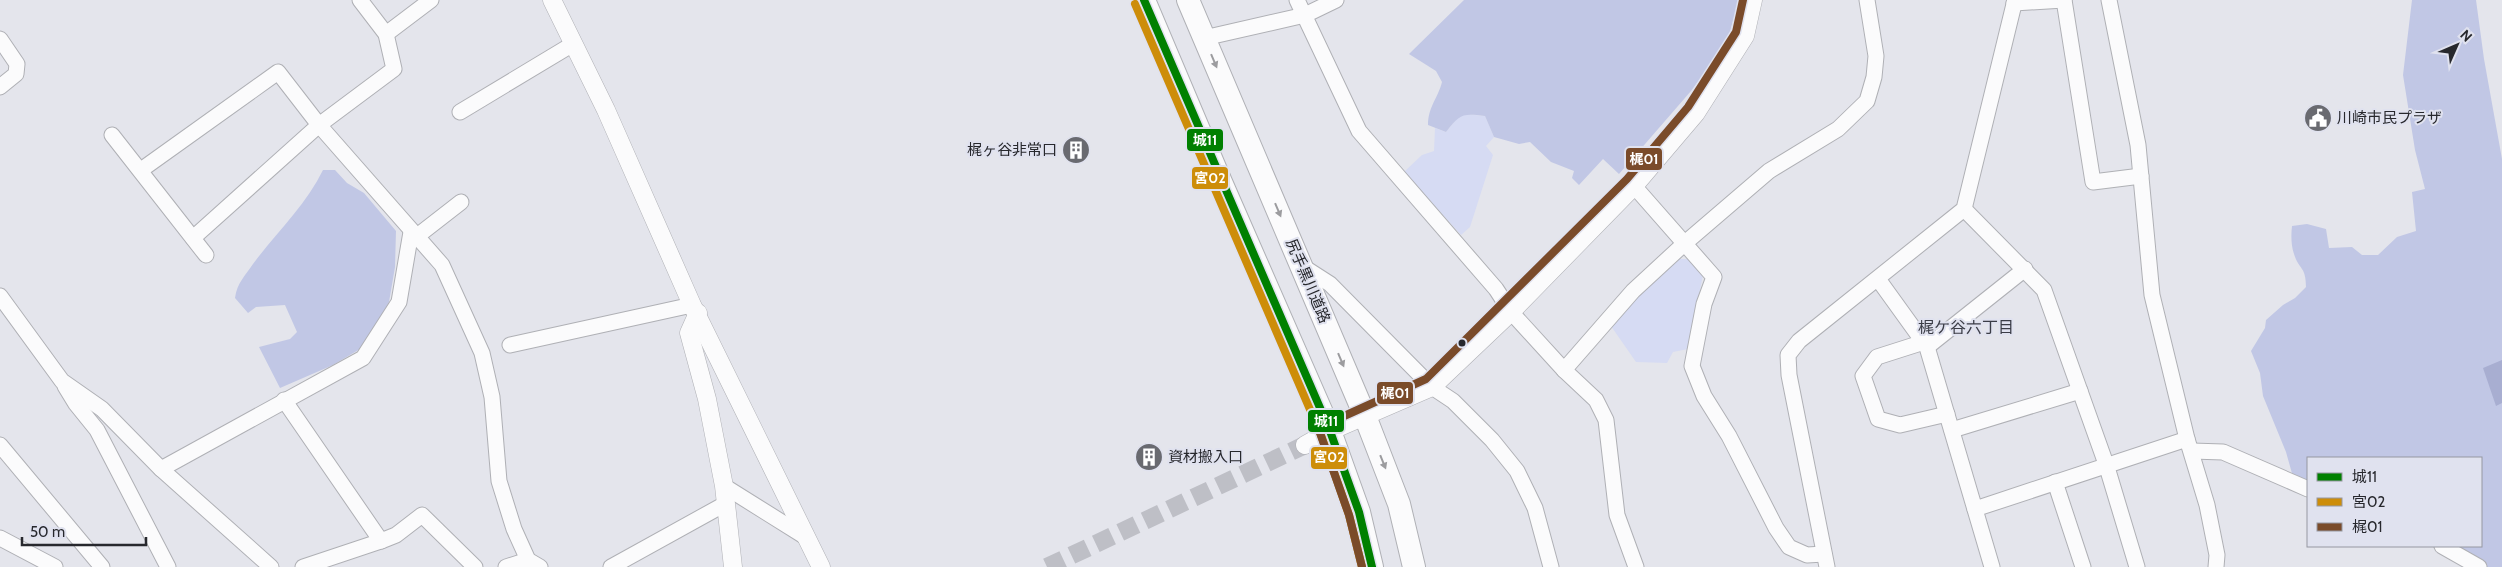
<svg xmlns="http://www.w3.org/2000/svg" width="2502" height="567" viewBox="0 0 2502 567" font-family="Cabin,'Noto Sans JP',sans-serif">
<rect width="100%" height="100%" fill="#e4e5ec"/>
<!-- green -->
<g fill="#d6dbf3">
<polygon points="1466,114 1485,116 1494,137 1486,146 1493,155 1470,227 1461,235 1404,172 1422,155 1434,151 1435,128 1446,132 1458,117"/>
<polygon points="1678,259 1688,259 1703,275 1688,349 1673,352 1667,363 1636,362 1611,326 1630,302"/>
</g>
<!-- forest -->
<g fill="#c1c7e5">
<path d="M 1464,0 L 1739,0 L 1729,35 L 1719,53 L 1691,91 L 1619,174 L 1603,159 L 1579,185 L 1572,178 L 1574,171 L 1551,162 L 1530,142 L 1519,144 L 1494,137 L 1485,116 C 1462,113 1460,114 1446,132 L 1428,125 C 1428,107 1438,98 1442,82 L 1436,71 L 1409,54 Z"/>
<path d="M 2412,0 L 2476,0 L 2484,59 L 2502,159 L 2502,567 L 2485,567 L 2449,546 L 2481,546 L 2481,458 L 2308,458 L 2308,485 L 2293,477 L 2286,452 L 2263,396 L 2260,373 L 2251,351 L 2265,328 L 2266,320 L 2283,305 L 2295,298 L 2306,287 C 2306,266 2299,270 2294,254 C 2291,245 2291,235 2292,226 L 2307,224 L 2326,229 L 2329,248 L 2352,247 L 2362,255 L 2378,255 L 2397,237 L 2416,231 L 2412,192 L 2425,189 L 2415,150 L 2403,75 Z"/>
<path d="M 323,170 L 335,170 L 347,183 L 364,193 L 396,231 L 395,267 L 389,302 L 381,320 L 360,349 L 333,365 L 280,388 L 259,347 L 290,339 L 297,332 L 285,305 L 256,307 L 248,313 L 235,298 C 237,283 245,276 253,264 C 276,233 306,205 323,170 Z"/>
</g>
<!-- water -->
<polygon fill="#a8aed1" points="2502,360 2502,403 2496,406 2483,368"/>
<g fill="none" stroke-linecap="round" stroke-linejoin="round">
<!-- tertiary-tunnel -->
<polyline stroke="#bebfc6" stroke-width="18" stroke-dasharray="18 9" stroke-linecap="butt" points="1047,567 1305,445"/>
<!-- minor casing -->
<g stroke="#afb0b5" stroke-width="17">
<g id="minor">
<polyline points="360,0 386,34 394,69 319,125 442,265 482,353 492,397 499,481 514,529 528,560 540,567"/>
<polyline points="1297,0 1359,131 1496,289 1511,312 1564,370 1596,400 1606,420 1617,515 1636,567"/>
<polyline points="2064,0 2093,182 2141,176"/>
<polyline points="2109,0 2138,145 2152,295 2187,439 2207,505 2217,555 2216,567"/>
<polyline points="2014,3 2064,0"/>
<polyline points="386,34 431,0"/>
<polyline points="1204,38 1305,15 1336,0"/>
<polyline points="0,39 17,64 16,74 0,87"/>
<polyline points="460,112 573,44"/>
<polyline points="112,135 206,255"/>
<polyline points="141,170 278,72 319,125 193,238"/>
<polyline points="1634,186 1714,277 1704,304 1692,366 1704,396 1729,436 1776,528 1789,547 1807,555 1824,554"/>
<polyline points="1964,209 2044,290 2106,464 2137,567"/>
<polyline points="416,237 461,202"/>
<polyline points="1302,266 1330,284 1432,387 1453,401 1492,440 1517,471 1535,508 1551,567"/>
<polyline points="1878,279 1927,347 1992,567"/>
<polyline points="0,296 62,381 102,409 161,469 271,567"/>
<polyline points="1924,342 1877,357 1863,376 1878,419 1900,425 1947,414"/>
<polyline points="510,345 692,305"/>
<polyline points="1927,347 2025,269"/>
<polyline points="1564,370 1633,291 1685,243 1769,171 1838,129 1867,101 1874,77 1876,56 1867,0"/>
<polyline points="65,386 76,404 97,430 168,567"/>
<polyline points="284,400 381,541 303,567"/>
<polyline points="1952,430 2080,391"/>
<polyline points="0,445 102,567"/>
<polyline points="2192,451 2223,452 2308,489"/>
<polyline points="161,469 363,358 399,302 411,232"/>
<polyline points="2055,482 2083,567"/>
<polyline points="724,486 807,538"/>
<polyline points="1975,509 2187,439"/>
<polyline points="0,538 55,567"/>
<polyline points="381,541 396,535 422,515 475,567"/>
<polyline points="2442,546 2479,567"/>
<polyline points="506,567 528,560"/>
<polyline points="611,567 725,504"/>
<polyline points="1827,567 1789,375 1788,355 1799,341 1964,209 2015,0"/>
</g>
</g>
<!-- tertiary casing -->
<g stroke="#afb0b5" stroke-width="19">
<g id="tertiary">
<polyline points="552,0 606,110 692,305 821,567"/>
<polyline points="698,313 689,333 707,399 724,486 733,567"/>
<polyline points="1305,445 1330,431 1432,387 1511,312 1634,186 1696,113 1745,36 1753,0"/>
</g>
</g>
<!-- primary casing -->
<g stroke="#afb0b5" stroke-width="24">
<g id="primary">
<polyline points="1144,0 1221,182 1330,431 1359,512 1372,567"/>
<polyline points="1188,0 1365,416 1399,504 1414,567"/>
</g>
</g>
<!-- minor -->
<use href="#minor" stroke="#fbfbfc" stroke-width="15"/>
<!-- tertiary -->
<use href="#tertiary" stroke="#fbfbfc" stroke-width="18"/>
<!-- primary -->
<use href="#primary" stroke="#fbfbfc" stroke-width="22"/>
<!-- bus-1 casing -->
<g stroke="#e0e2ef" stroke-width="11">
<polyline id="bus-1" points="1144,0 1330,431 1359,512 1372,567"/>
</g>
<!-- bus-2 casing -->
<g stroke="#e0e2ef" stroke-width="11">
<polyline id="bus-2" points="1135,4 1321,435 1349,515 1362,567"/>
</g>
<!-- bus-3 casing -->
<g stroke="#e0e2ef" stroke-width="11">
<polyline id="bus-3" points="1362,567 1349,515 1320,433 1322,426 1426,379 1627,179 1688,107 1736,32 1743,0"/>
</g>
<!-- bus-1 -->
<use href="#bus-1" stroke="#008000" stroke-width="8"/>
<!-- bus-2 -->
<use href="#bus-2" stroke="#cd8d09" stroke-width="8"/>
<!-- bus-3 -->
<use href="#bus-3" stroke="#7a4b2a" stroke-width="8"/>
</g>
<!-- one-way arrows -->
<defs><path id="oneway-solid" d="M-6-.8H1V-3.2L6.5 0L1 3.2V.8H-6Z" transform="scale(1.25)"/></defs>
<g fill="#9c9c9f">
<use href="#oneway-solid" transform="translate(1214 61) rotate(67)"/>
<use href="#oneway-solid" transform="translate(1278 210) rotate(67)"/>
<use href="#oneway-solid" transform="translate(1341 360) rotate(67)"/>
<use href="#oneway-solid" transform="translate(1383 462) rotate(68)"/>
</g>
<!-- icons -->
<defs>
<g id="civic-disc" transform="scale(1.4375)"><circle r="9.5" fill="#696a70" stroke="#e0e2ef"/><path d="M-.6-6.5H3V-4.5H.6V-3L4-1V1h2V6H-6V1h2V-1L-.6-3ZM-1.2 2.5V6h2.4V2.5Z" fill="#fff"/></g>
<g id="building-disc" transform="scale(1.4375)"><circle r="9.5" fill="#696a70" stroke="#e0e2ef"/><path d="M-4-6H4V6H1V3H-1V6H-4ZM-2.5-4.3h1.7v1.8h-1.7ZM.8-4.3h1.7v1.8H.8ZM-2.5-1h1.7V.8h-1.7ZM.8-1h1.7V.8H.8Z" fill="#fff"/></g>
</defs>
<g fill-rule="evenodd">
<use href="#civic-disc" x="2318" y="118"/>
<use href="#building-disc" x="1076" y="150"/>
<use href="#building-disc" x="1149" y="457"/>
</g>
<!-- markers -->
<circle fill="#27282d" stroke="#e0e2ef" stroke-width="2" cx="1462" cy="343" r="4.5"/>
<g text-anchor="middle" stroke-width="4" stroke-linejoin="round" paint-order="stroke">
<!-- poi labels -->
<g font-size="15" fill="#27282d" stroke="#e0e2ef" text-anchor="start">
<text x="2337" y="123">川崎市民プラザ</text>
<text x="1057" y="155" text-anchor="end">梶ヶ谷非常口</text>
<text x="1168" y="462">資材搬入口</text>
</g>
<!-- street labels -->
<g font-size="15" fill="#27282d" stroke="#e0e2ef">
<text transform="translate(1308 281) rotate(67)" y="5">尻手黒川道路</text>
</g>
<!-- neighbourhood labels -->
<g font-size="16" fill="#3b3d47" stroke="#e0e2ef">
<text x="1966" y="333">梶ケ谷六丁目</text>
</g>
</g>
<g stroke="#e0e2ef" stroke-width="2">
<rect x="1186" y="128" width="38" height="24" rx="5" fill="#008000"/>
<rect x="1625" y="147" width="38" height="24" rx="5" fill="#7a4b2a"/>
<rect x="1191" y="166" width="38" height="24" rx="5" fill="#cd8d09"/>
<rect x="1376" y="381" width="38" height="24" rx="5" fill="#7a4b2a"/>
<rect x="1307" y="409" width="38" height="24" rx="5" fill="#008000"/>
<rect x="1310" y="446" width="38" height="24" rx="5" fill="#cd8d09"/>
</g>
<g font-size="14" text-anchor="middle" font-weight="bold" fill="#fff">
<text x="1205" y="145">城11</text>
<text x="1644" y="164">梶01</text>
<text x="1210" y="183">宮02</text>
<text x="1395" y="398">梶01</text>
<text x="1326" y="426">城11</text>
<text x="1329" y="462">宮02</text>
</g>
<!-- legend -->
<rect x="2307" y="457" width="175" height="90" fill="#e0e2ef" stroke="#9698a1"/>
<rect x="2317" y="473" width="25" height="8" fill="#008000" stroke="#9698a1"/>
<text x="2352" y="482" font-size="15" fill="#27282d">城11</text>
<rect x="2317" y="498" width="25" height="8" fill="#cd8d09" stroke="#9698a1"/>
<text x="2352" y="507" font-size="15" fill="#27282d">宮02</text>
<rect x="2317" y="523" width="25" height="8" fill="#7a4b2a" stroke="#9698a1"/>
<text x="2352" y="532" font-size="15" fill="#27282d">梶01</text>
<!-- north arrow -->
<g transform="translate(2457 45) rotate(45)" stroke="#e0e2ef" stroke-width="4" paint-order="stroke">
<path d="M0-4L9 19L0 12L-9 19Z" fill="#27282d"/>
<text y="-8" font-size="14" font-weight="bold" text-anchor="middle" fill="#27282d">N</text>
</g>
<!-- scale -->
<path d="M22 537v8h124v-8" fill="none" stroke="#27282d" stroke-width="2.5"/>
<text x="30" y="537" font-size="15" fill="#27282d" stroke="#e0e2ef" stroke-width="4" paint-order="stroke">50 m</text>
</svg>
